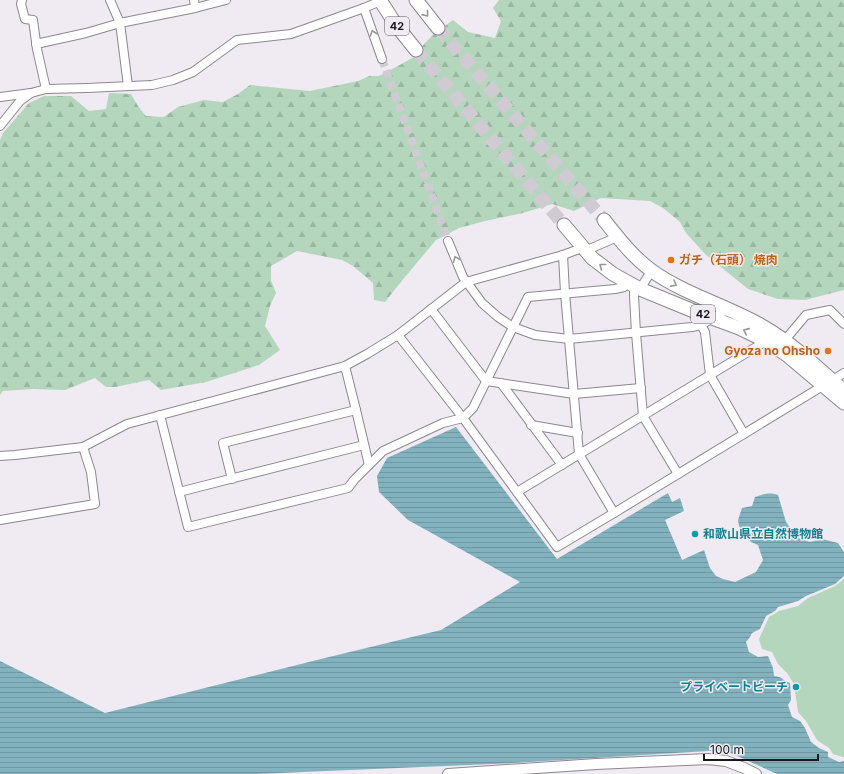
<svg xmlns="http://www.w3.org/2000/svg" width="844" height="774" viewBox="0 0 844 774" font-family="Inter,'Noto Sans JP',sans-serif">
<defs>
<pattern id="forest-firs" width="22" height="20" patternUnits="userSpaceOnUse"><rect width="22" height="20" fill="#b4d6bc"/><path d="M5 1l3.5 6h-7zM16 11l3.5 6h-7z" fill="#9ab7a1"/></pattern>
<pattern id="water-rules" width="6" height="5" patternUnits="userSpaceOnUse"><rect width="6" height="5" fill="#82b2bd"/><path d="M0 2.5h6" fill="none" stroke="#7098a2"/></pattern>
</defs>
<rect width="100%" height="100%" fill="#f0eaf3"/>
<!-- forest -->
<polygon fill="url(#forest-firs)" points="499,0 844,0 844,290 805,300 778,299 748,289 706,255 686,233 680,222 663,208 650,201 601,198 574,211 552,204 523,213 485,221 459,228 436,240 400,283 385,302 374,300 373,283 353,266 342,260 297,251 271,266 271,280 276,293 270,306 265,326 280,350 259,365 206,382 161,390 149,380 115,387 106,387 95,378 65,390 32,389 3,391 0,395 0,140 3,133 29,103 44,96 71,96 89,111 106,109 109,93 131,94 138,106 146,116 164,117 178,107 204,100 223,102 238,94 250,85 310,91 358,81 369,76 379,76 398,66 414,57 424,44 434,34 453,20 468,32 495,38 501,21 493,8"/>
<!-- garden -->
<polygon fill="#b4d6bc" points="844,579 844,757 843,757 833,754 829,748 817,740 806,721 798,712 794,684 787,673 778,664 772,652 762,649 759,639 769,617 779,611 798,606 808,598 835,586"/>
<!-- water -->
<path fill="url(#water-rules)" d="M 456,427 L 557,559 L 668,493 L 672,502 L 680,498 L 684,511 L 665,520 L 682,560 L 704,550 L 710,568 L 716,576 L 723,579 L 735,582 L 756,572 L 763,560 L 758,545 L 751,542 L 739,526 L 738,520 L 742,508 L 752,506 L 755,497 C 764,494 769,492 778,495 L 786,522 L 798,538 L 810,542 L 822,539 L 838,543 L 844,552 L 844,576 L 835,584 L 806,596 L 798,601 L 778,607 L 775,611 L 766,616 L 760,629 L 752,633 L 750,637 L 746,642 L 749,652 L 758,657 L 768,656 L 773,668 L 774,676 C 783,677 782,680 790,683 L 791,700 L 788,705 L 792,717 L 800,721 L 805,728 L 811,742 L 819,748 L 828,752 L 828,757 L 839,762 L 844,761 L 844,774 L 777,774 L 724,750 L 513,763 L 256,774 L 0,774 L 0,661 L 105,713 L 325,658 L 441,630 L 520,582 L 408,520 L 379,492 L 377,476 L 387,458 Z"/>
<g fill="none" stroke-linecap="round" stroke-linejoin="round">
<!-- minor-tunnel -->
<polyline stroke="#d0cad2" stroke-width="8" stroke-dasharray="8 4" stroke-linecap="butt" points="382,59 448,241"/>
<!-- trunk-tunnel -->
<g stroke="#d0cad2" stroke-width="13" stroke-dasharray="13 6" stroke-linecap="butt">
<polyline points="438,28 604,220"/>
<polyline points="416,50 564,225"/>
</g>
<!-- minor casing -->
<g stroke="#8d8790" stroke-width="10">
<g id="minor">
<polyline points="22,0 21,4 25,19 33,20 37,49 46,89"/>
<polyline points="110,0 120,23 128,86"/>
<polyline points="194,0 195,8"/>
<polyline points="364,8 382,59"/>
<polyline points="36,44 86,33 120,23 195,8 226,0"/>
<polyline points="0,97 31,93"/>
<polyline points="0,126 20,101 31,93 46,89 87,88 152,85 173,80 193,72 237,40 291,34 364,8 383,0"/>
<polyline points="448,241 463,277 482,303 498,317 513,327 535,335 569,339 692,327 701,325 728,309"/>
<polyline points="585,251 617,237"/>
<polyline points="563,255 565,293 579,454 614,513"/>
<polyline points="634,286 634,296 636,333 643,416 678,474"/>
<polyline points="640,289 652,270"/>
<polyline points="431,309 486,381 574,394 641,388"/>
<polyline points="701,325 705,332 710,375 744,434"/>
<polyline points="398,335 463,418 557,547 614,513 844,373"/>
<polyline points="785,340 806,315 830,310 844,324"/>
<polyline points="501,383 562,465"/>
<polyline points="160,415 188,527 348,488 354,480 369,465 356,410"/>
<polyline points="531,425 578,433"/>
<polyline points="0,456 15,455 83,447 127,424 345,366 367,354 398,335 466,282 563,255 582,248"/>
<polyline points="369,465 383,451 443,423 463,418 473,408 528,297 615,289 624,287 627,282"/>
<polyline points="232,479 223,443 356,410 345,366"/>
<polyline points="179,492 364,445"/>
<polyline points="517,492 766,341"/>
<polyline points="0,520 95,504 91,472 83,447"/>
</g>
</g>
<!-- tertiary casing -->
<g stroke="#8d8790" stroke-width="12">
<polyline id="tertiary" points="448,774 596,764 708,759 726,761 744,768 756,774"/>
</g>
<!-- trunk casing -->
<g stroke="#8d8790" stroke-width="15">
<g id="trunk">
<polyline points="380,0 396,25 416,50"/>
<polyline points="416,0 438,28"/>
<path d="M 604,220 C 619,239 633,257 652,271 C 686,295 728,306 764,327 C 793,344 818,368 844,391"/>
<polyline points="564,225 592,258 613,274 640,289 696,312 739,328 766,341 787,355 844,403"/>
</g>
</g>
<!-- minor -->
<use href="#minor" stroke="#fff" stroke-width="8"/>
<!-- tertiary -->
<use href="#tertiary" stroke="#fff" stroke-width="10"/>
<!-- trunk -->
<use href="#trunk" stroke="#fff" stroke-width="13"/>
</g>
<!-- one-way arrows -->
<defs><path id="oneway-chevron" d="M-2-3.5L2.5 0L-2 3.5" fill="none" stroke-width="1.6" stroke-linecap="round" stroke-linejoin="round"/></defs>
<g stroke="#989798">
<use href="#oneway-chevron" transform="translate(426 14) rotate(51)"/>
<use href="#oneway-chevron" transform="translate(373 33) rotate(-109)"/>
<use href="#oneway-chevron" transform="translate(456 259) rotate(-112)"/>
<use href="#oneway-chevron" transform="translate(602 266) rotate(-142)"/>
<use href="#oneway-chevron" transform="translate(674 284) rotate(29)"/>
<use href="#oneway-chevron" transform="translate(746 331) rotate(-156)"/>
</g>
<!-- markers -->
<g fill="#e8710a" stroke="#f0eaf3" stroke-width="1.5">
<circle cx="671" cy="260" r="4"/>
<circle cx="828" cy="351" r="4"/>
</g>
<g fill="#0f9aa8" stroke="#f0eaf3" stroke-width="1.5">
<circle cx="695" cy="534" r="4"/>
<circle cx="796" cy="687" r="4"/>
</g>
<g text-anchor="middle" stroke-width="3" stroke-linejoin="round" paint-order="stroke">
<!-- shield labels -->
<g fill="#f0eaf3" stroke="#5a565b" stroke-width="1">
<rect x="385" y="17" width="24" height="18" rx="3"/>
<rect x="691" y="305" width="24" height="18" rx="3"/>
</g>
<g font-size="11" font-weight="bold" fill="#19171a">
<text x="397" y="30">42</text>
<text x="703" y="318">42</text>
</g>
<!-- food labels -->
<g font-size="12" font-weight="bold" fill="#c56008" stroke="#f0eaf3" text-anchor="start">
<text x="679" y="264">ガチ（石頭） 焼肉</text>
<text x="820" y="355" text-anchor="end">Gyoza no Ohsho</text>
</g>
<!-- culture labels -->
<g font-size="12" font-weight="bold" fill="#0d838f" stroke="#f0eaf3" text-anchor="start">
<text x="703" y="538">和歌山県立自然博物館</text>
<text x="788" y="691" text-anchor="end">プライベートビーチ</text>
</g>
</g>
<!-- scale -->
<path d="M704 754v6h114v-6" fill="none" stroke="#19171a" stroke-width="2"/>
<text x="710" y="754" font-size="12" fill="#19171a" stroke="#f0eaf3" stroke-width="3" paint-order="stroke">100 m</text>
</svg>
